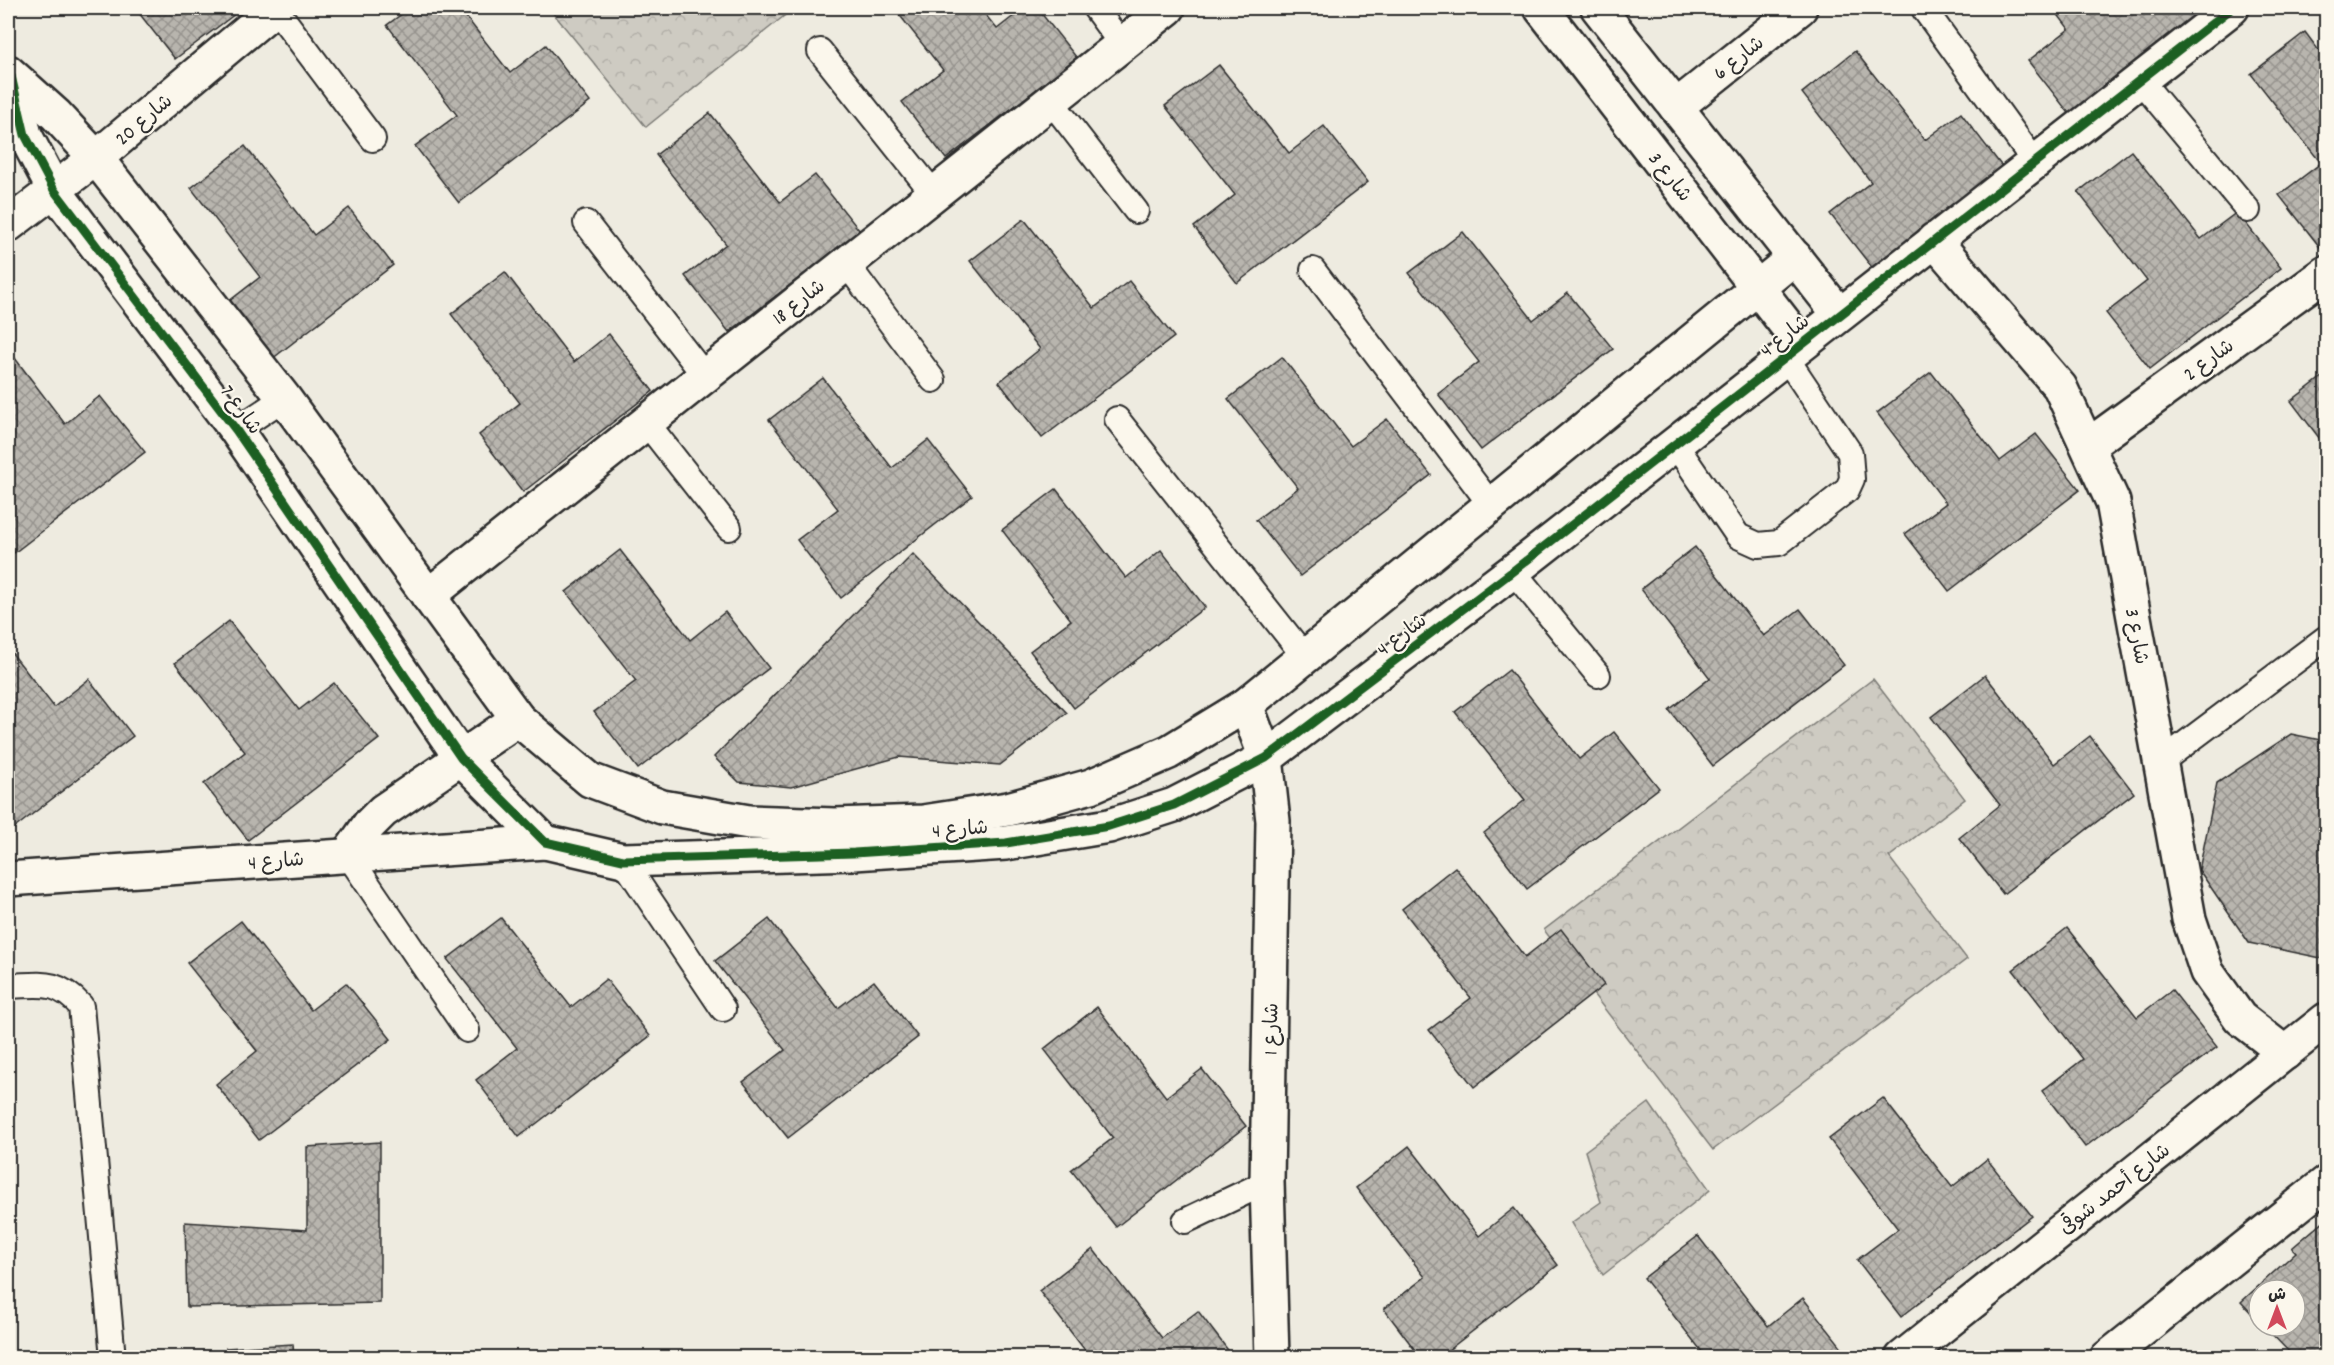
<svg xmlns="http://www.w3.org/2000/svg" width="2334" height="1365" viewBox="0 0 2334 1365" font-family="Dekko,'Playpen Sans Arabic',sans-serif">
<defs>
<pattern id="park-crowns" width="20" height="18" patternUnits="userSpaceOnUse" patternTransform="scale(1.5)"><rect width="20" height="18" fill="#cecbc2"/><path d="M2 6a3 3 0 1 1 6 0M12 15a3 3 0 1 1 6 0" fill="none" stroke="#b1aea7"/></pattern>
<pattern id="building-cross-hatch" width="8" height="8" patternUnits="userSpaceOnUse" patternTransform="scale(1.5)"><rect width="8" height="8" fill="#b8b5ae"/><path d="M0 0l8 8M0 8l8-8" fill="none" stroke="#96938e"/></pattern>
</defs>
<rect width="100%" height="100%" fill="#eeebe0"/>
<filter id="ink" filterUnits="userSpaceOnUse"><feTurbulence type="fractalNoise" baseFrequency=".0167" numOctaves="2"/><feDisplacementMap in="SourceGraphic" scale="12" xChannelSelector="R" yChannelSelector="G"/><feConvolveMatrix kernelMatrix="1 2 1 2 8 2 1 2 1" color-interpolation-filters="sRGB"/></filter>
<g filter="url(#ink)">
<!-- park -->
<g fill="url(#park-crowns)" stroke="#7c7b76" stroke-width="1.5">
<polygon points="549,8 794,8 646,127"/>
<polygon points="1873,679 1965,799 1889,857 1967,959 1713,1150 1544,930"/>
<polygon points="1649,1103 1710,1190 1603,1275 1571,1223 1601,1202 1585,1151"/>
</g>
<!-- building -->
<g fill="url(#building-cross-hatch)" stroke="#2b2b2b" stroke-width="1.5">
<polygon points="135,8 243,8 175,59"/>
<polygon points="410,8 459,8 510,73 546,45 590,102 459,203 415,146 457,115 387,25"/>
<polygon points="894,8 980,8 997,29 1024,8 1037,8 1077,58 946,159 902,102 943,70"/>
<polygon points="2053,8 2196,8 2203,16 2072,117 2028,61 2069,29"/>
<polygon points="2305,32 2326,60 2326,248 2323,251 2279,195 2321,163 2251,74"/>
<polygon points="1855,51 1925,140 1961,113 2004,169 1874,270 1830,214 1871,182 1802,93"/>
<polygon points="1219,65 1289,153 1324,126 1368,182 1237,283 1194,227 1235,195 1165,106"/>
<polygon points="710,113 780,202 815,175 860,231 729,332 685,276 726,244 656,155"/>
<polygon points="245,146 314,235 349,208 393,265 263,366 219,309 260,277 191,188"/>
<polygon points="2131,151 2201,239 2237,212 2281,268 2150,369 2106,313 2147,281 2078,192"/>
<polygon points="1024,219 1094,308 1129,281 1174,337 1042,438 999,382 1040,349 970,261"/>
<polygon points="1463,232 1533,320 1568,293 1613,349 1481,450 1438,394 1479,362 1409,273"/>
<polygon points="505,272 574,362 609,334 653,391 523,492 479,435 520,403 451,314"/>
<polygon points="8,349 65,424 100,396 145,452 14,553 8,545 8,468 11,465 8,460"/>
<polygon points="1282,357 1351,446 1387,419 1431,475 1300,576 1256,520 1298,488 1228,399"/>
<polygon points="1931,372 2000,461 2036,434 2080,490 1949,591 1905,534 1946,503 1877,413"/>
<polygon points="2326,374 2326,447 2291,401"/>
<polygon points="823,378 892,468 928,440 972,496 841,598 797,540 838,509 769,420"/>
<polygon points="1056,489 1126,578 1161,550 1205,607 1074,708 1030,651 1071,620 1002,530"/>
<polygon points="1695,547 1764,636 1800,609 1844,665 1713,766 1669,710 1710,678 1641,589"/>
<polygon points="620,550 690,640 725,612 769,668 638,769 594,712 636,681 566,592"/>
<polygon points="913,554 1067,713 1000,765 899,757 791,787 739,782 714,757"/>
<polygon points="229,621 299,710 334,683 379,739 248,840 204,784 245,752 175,663"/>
<polygon points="8,648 54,707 89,679 133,736 8,833"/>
<polygon points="1509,670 1579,759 1614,732 1659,788 1527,889 1484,833 1525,800 1455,712"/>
<polygon points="1985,675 2054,764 2090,736 2134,793 2003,894 1959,838 2000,805 1931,717"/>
<polygon points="2291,734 2326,741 2326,959 2249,943 2199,870 2217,783"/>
<polygon points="1455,867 1525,957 1561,929 1604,985 1474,1087 1429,1030 1471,998 1402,909"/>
<polygon points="501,918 571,1007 606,979 650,1036 519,1137 476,1080 517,1048 447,959"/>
<polygon points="769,919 838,1008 874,981 918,1037 788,1138 743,1082 785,1050 715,961"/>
<polygon points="241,921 311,1010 346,983 391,1039 259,1140 216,1084 257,1051 187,963"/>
<polygon points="2067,928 2137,1017 2172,990 2217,1047 2085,1147 2042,1091 2083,1059 2013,970"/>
<polygon points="1097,1007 1166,1097 1202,1069 1246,1126 1116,1227 1071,1170 1113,1138 1044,1049"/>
<polygon points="1883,1098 1952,1187 1987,1159 2032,1216 1901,1317 1857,1260 1898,1229 1829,1139"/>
<polygon points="380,1142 380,1303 187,1307 185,1222 307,1230 307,1147"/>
<polygon points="1409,1146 1479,1236 1514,1208 1558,1265 1438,1358 1421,1358 1384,1309 1425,1277 1356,1188"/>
<polygon points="2326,1219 2326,1358 2295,1358 2264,1326 2295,1326 2295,1290 2259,1290 2259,1321 2241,1302 2296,1252 2292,1248"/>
<polygon points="1698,1236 1768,1326 1803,1298 1848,1355 1844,1358 1707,1358 1644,1278"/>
<polygon points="1093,1249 1162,1338 1198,1311 1234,1358 1091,1358 1039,1291"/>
<polygon points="293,1344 294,1358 226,1358 226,1348"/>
</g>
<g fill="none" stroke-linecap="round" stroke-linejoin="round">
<!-- service casing -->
<g stroke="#2b2b2b" stroke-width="28">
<g id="service">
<polyline points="275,8 373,139"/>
<polyline points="1095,8 1122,45"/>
<polyline points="1924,9 2034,161"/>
<polyline points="820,51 934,194"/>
<polyline points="2140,80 2248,210"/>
<polyline points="1051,101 1136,211"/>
<polyline points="586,223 704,375"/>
<polyline points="846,263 933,380"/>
<polyline points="1313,270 1491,505"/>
<polyline points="1117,419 1305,657"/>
<polyline points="646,422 729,528"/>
<polyline points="236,430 284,398"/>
<polyline points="1675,444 1738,536 1758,545 1779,543 1847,490 1852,479 1850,453 1785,356"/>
<polyline points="1513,571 1598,675"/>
<polyline points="2162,761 2326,638"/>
<polyline points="348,855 467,1030"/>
<polyline points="623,860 723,1009"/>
<path d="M 8,986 C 42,985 56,979 81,1006 L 113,1358"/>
<polyline points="1185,1221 1267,1182"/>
</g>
</g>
<!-- minor casing -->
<g stroke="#2b2b2b" stroke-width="38">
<g id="minor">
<polyline points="1541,8 1801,344"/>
<polyline points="1598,8 1839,314"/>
<polyline points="8,72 56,115 96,158 284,398 518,719 590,780 662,807 749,822 835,825 923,822 1008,809 1091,786 1169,752 1246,705 1795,257"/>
<polyline points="11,76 25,135 54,190 236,430 461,758 545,842 623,860 854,853 1006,843 1109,826 1174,805 1266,758 1513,571 2232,8"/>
<polyline points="1676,107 1800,8"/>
<polyline points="8,225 96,158 275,8"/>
<polyline points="1934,240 2060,387 2113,502 2189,919 2207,972 2240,1018 2285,1053"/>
<polyline points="2089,445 2326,273"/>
<polyline points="428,596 1168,8"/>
<polyline points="1246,705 1266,758 1273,821 1267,1182 1272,1358"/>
<polyline points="348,855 369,825 383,811 518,719"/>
<polyline points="8,879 545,842"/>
</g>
</g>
<!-- tertiary casing -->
<g stroke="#2b2b2b" stroke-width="38">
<g id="tertiary">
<polyline points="1902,1358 2326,1020"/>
<polyline points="2107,1358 2326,1183"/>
</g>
</g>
<!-- service -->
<use href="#service" stroke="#fbf7ec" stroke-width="24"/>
<!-- minor -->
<use href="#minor" stroke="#fbf7ec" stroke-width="33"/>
<!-- tertiary -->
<use href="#tertiary" stroke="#fbf7ec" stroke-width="33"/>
<!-- cycleway casing -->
<g stroke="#fbf7ec" stroke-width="13">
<polyline id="cycleway" points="11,76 25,135 54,190 236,430 461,758 545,842 623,860 854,853 1006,843 1109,826 1174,805 1266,758 1513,571 2232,8"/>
</g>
<!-- cycleway -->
<use href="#cycleway" stroke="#1b5e20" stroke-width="9"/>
</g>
</g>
<g text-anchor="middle" stroke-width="4.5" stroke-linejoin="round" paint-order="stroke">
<!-- street labels -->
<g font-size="20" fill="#2b2b2b" stroke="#fbf7ec">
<text transform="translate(1738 57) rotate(-38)" y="7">شارع 6</text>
<text transform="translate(143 119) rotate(-40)" y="7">شارع 20</text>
<text transform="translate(1671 176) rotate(52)" y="7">شارع 3</text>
<text transform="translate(798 301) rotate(-38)" y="7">شارع 18</text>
<text transform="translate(1784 335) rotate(-38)" y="7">شارع 4</text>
<text transform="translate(2208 359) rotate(-36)" y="7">شارع 2</text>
<text transform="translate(242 409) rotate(54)" y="7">شارع 7</text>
<text transform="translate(1401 634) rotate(-37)" y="7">شارع 4</text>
<text transform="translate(2138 636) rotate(79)" y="7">شارع 3</text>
<text transform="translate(960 828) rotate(-4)" y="7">شارع 4</text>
<text transform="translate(276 860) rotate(-4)" y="7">شارع 4</text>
<text transform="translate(1270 1029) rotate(-89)" y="7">شارع 1</text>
<text transform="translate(2114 1188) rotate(-38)" y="7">شارع أحمد شوقى</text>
</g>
</g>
<!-- margin -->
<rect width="2334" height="1365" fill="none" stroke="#fbf7ec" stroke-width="30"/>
<rect x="15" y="15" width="2304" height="1335" fill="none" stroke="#2b2b2b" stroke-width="2" filter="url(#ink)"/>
<!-- north arrow -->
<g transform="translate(2277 1308)"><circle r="28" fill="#fbf7ec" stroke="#a8a59f" stroke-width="1.5"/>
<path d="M0-4.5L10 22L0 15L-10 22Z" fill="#d1495b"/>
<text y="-9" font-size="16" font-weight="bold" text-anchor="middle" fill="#2b2b2b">ش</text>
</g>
</svg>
